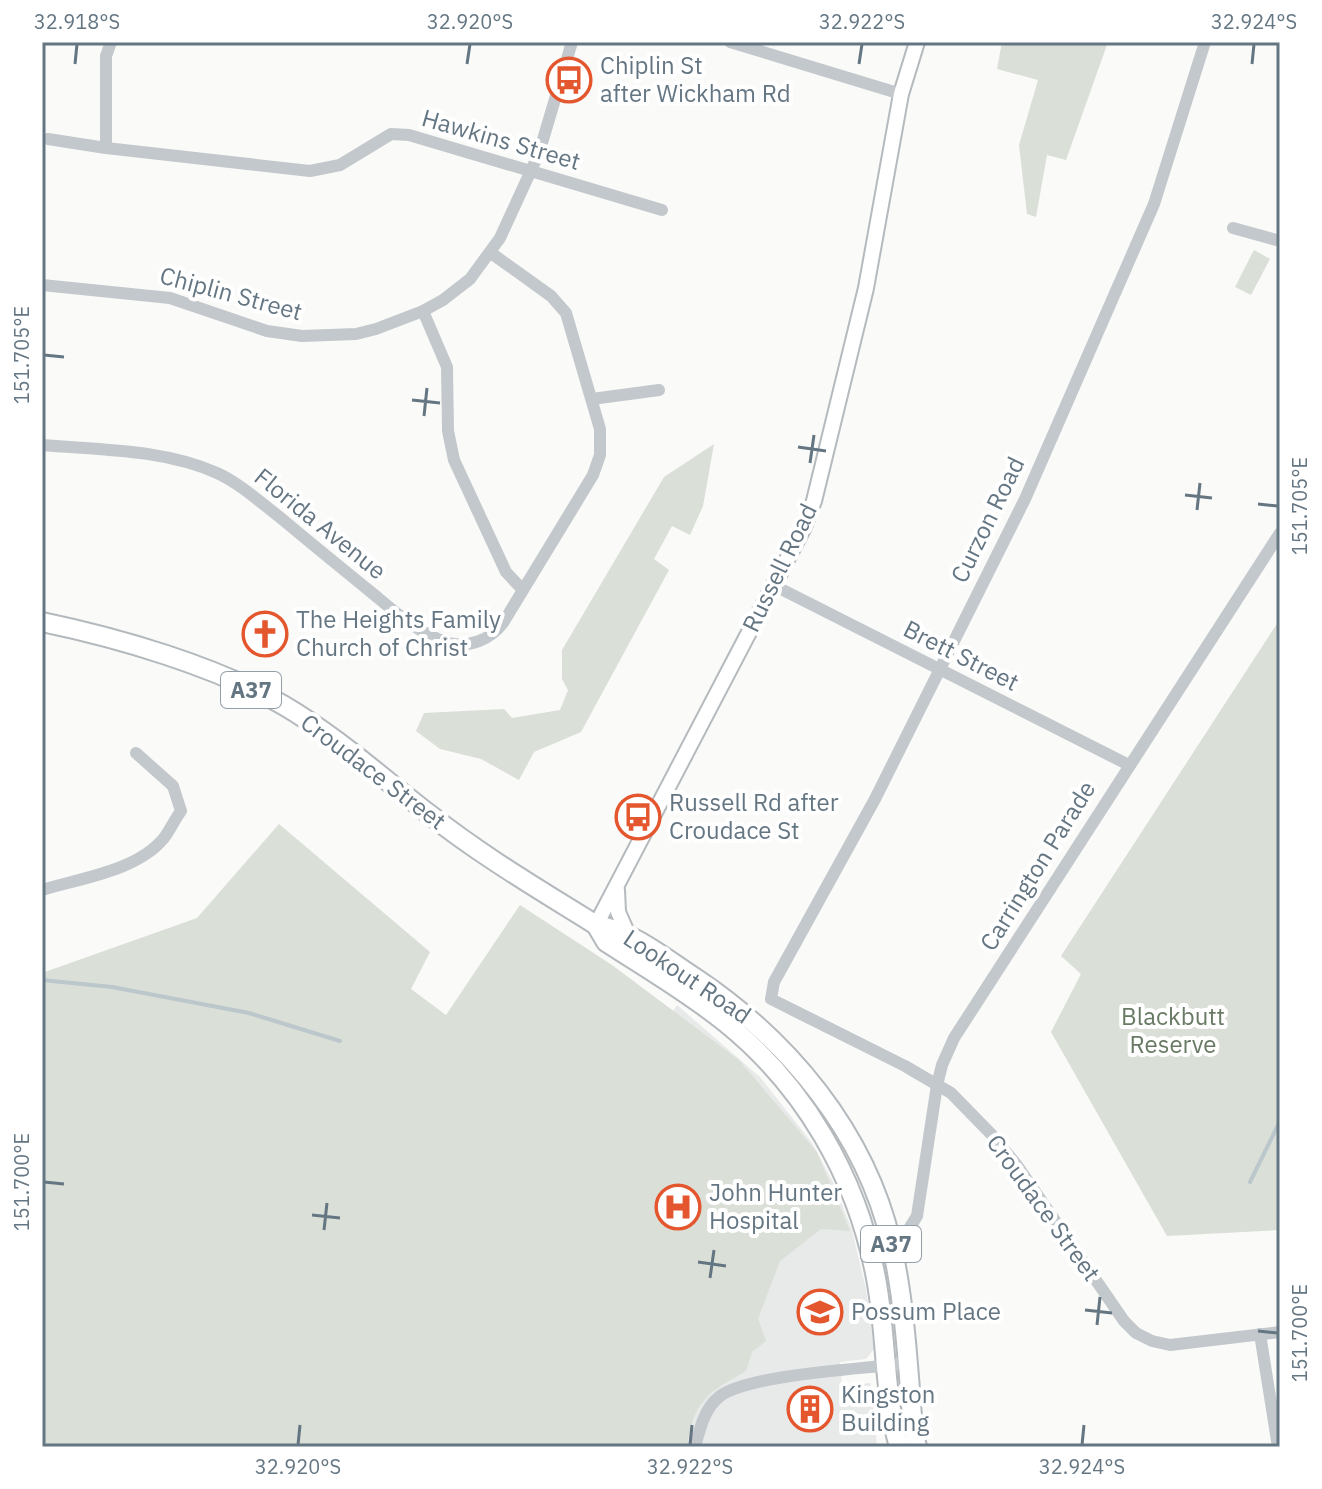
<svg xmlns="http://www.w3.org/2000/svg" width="1322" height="1489" viewBox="0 0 1322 1489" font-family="'IBM Plex Sans',sans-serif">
<rect width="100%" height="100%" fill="#fafaf8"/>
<!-- built -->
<polygon fill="#e8e9e9" points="677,1005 760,1077 812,1143 834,1184 852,1230 866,1289 874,1349 866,1359 840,1362 842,1386 870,1383 873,1396 877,1447 222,1447 583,1156"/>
<!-- green -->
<g fill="#dadfd7">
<polygon points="1002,42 1108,42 1066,160 1047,155 1036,217 1027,214 1019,145 1038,80 997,69"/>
<polygon points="1254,250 1270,259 1251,295 1235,287"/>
<polygon points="714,444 703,506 690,535 672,526 654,559 669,570 581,732 534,752 519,780 481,759 440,749 416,731 424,713 504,709 512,718 560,710 568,690 562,679 562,650 664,477"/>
<polygon points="1280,619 1280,1230 1167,1236 1051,1032 1081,974 1061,956"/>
<path d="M 279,824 L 430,952 L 411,989 L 446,1015 L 520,905 L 612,965 L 739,1060 L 817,1152 L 850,1231 L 821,1229 L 780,1261 L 758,1319 L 766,1341 L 752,1352 L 746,1371 C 707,1393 694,1400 687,1447 L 42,1447 L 42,973 L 197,918 Z"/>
</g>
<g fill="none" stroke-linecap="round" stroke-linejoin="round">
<!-- stream -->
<g stroke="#bbc7cb" stroke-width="4">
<polyline points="42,980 112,987 249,1013 340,1041"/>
<polyline points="1250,1182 1280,1121"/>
</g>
<!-- major casing -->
<g stroke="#b5babe" stroke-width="18">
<g id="major">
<polyline points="617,890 618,912 629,937"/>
<polyline points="596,925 804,527 814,501 866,288 901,94 917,42"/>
</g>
</g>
<!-- highway casing -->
<g stroke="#b4b9bd" stroke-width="22">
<g id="highway">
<path d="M 42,622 C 119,638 215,666 283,705 C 336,736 381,777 429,814 C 482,856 540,890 596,925 C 633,931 666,959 697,979 C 789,1041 865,1132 891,1242 C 905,1303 908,1367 913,1429 L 917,1447"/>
<path d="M 596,925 L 606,942 C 646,968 689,993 726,1023 C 804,1086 856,1176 875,1273 C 887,1331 883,1391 899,1447"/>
</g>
</g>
<!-- minor -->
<g stroke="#c3c8cc" stroke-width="12">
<polyline points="730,42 901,94"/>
<polyline points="1205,42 1154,204 1025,499 875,799 774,982 771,999 905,1066 951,1093 993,1136 1016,1164 1124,1321 1136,1333 1152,1341 1170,1345 1280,1332"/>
<polyline points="48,139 106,148 310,171 340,165 391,134 409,135 662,210"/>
<polyline points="106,148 106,56 111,42"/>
<polyline points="1233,228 1280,241"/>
<polyline points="42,285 170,298 267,331 302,336 356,334 376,329 423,311 443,300 470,279 500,238 539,153 572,42"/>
<polyline points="423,311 447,367 448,431 454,460 506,572 522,589"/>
<polyline points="592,399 659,390"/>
<path d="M 42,445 C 100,450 163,449 217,473 C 241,484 261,503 282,519 C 313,545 345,571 377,597 C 397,614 423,636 449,643 C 470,648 491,639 503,623 L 593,475 L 600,455 L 600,429 L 566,313 L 551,296 L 491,253"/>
<polyline points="773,585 1129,765"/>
<path d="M 42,890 C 81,878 137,871 164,838 C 170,830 175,819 181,811 L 173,786 L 136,753"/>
<polyline points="891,1240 907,1232 917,1216 937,1085 942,1065 954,1038 1280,533"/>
<polyline points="1260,1334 1278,1447"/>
<path d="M 695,1447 C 700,1429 704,1409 719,1397 C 747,1374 866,1369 908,1363"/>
</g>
<!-- major -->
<use href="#major" stroke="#fff" stroke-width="14"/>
<!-- highway -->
<use href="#highway" stroke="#fff" stroke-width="18"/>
</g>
<!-- ticks -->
<path fill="none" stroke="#657683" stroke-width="3" d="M 75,64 L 77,44M 467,64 L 470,44M 859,64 L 862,44M 1252,64 L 1254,44M 44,355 L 64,357M 412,400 L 440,403M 424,416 L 427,388M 798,447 L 826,451M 810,463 L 814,435M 1185,495 L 1212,498M 1258,504 L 1278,506M 1197,510 L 1200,483M 44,1182 L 64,1184M 312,1215 L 340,1218M 324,1230 L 327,1203M 698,1262 L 726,1266M 710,1278 L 714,1250M 1085,1310 L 1112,1313M 1097,1325 L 1100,1297M 1258,1331 L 1278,1333M 298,1445 L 300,1425M 690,1445 L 692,1425M 1082,1445 L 1084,1425"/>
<!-- icons -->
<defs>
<g id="bus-ring" transform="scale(2.3)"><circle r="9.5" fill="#fff" stroke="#e4572e" stroke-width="1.5"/><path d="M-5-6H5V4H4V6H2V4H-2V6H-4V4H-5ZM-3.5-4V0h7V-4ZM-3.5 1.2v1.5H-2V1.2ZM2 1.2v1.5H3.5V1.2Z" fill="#e4572e"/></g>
<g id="church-ring" transform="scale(2.3)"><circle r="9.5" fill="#fff" stroke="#e4572e" stroke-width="1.5"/><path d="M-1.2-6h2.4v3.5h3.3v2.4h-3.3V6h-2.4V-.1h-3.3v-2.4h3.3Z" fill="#e4572e"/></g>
<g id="hospital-ring" transform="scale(2.3)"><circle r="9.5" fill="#fff" stroke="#e4572e" stroke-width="1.5"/><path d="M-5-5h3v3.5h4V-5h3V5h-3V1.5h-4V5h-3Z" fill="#e4572e"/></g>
<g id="school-ring" transform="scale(2.3)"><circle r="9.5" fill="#fff" stroke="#e4572e" stroke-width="1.5"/><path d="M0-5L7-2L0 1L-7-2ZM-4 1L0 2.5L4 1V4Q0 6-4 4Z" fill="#e4572e"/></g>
<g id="building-ring" transform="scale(2.3)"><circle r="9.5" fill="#fff" stroke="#e4572e" stroke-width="1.5"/><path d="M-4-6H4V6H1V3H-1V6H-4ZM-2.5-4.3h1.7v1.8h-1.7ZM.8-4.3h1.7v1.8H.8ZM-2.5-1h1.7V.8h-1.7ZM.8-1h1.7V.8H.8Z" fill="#e4572e"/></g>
</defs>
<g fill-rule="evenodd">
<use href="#bus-ring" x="569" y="80"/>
<use href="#church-ring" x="265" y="634"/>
<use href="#bus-ring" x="638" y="817"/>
<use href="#hospital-ring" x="678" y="1207"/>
<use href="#school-ring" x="820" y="1312"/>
<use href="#building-ring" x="810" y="1409"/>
</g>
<g text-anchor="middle" stroke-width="8" stroke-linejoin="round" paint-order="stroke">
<!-- shield labels -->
<g fill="#fff" stroke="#939fa8" stroke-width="2">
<rect x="221" y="672" width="60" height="36" rx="6"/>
<rect x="861" y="1226" width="60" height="36" rx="6"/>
</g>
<g font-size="22" font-weight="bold" fill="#657683">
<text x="251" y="698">A37</text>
<text x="891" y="1252">A37</text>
</g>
<!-- poi labels -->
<g font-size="24" fill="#657683" stroke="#fff" text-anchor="start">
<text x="600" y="74">Chiplin St<tspan x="600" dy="28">after Wickham Rd</tspan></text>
<text x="296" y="628">The Heights Family<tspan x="296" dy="28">Church of Christ</tspan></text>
<text x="669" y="811">Russell Rd after<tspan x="669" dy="28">Croudace St</tspan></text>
<text x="709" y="1201">John Hunter<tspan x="709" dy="28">Hospital</tspan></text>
<text x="851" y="1320">Possum Place</text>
<text x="841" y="1403">Kingston<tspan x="841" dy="28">Building</tspan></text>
</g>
<!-- street labels -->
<g font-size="24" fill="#657683" stroke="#fff">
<text transform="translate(501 140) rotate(16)" y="8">Hawkins Street</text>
<text transform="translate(231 294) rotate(15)" y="8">Chiplin Street</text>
<text transform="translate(988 520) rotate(-64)" y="8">Curzon Road</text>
<text transform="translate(320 524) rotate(39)" y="8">Florida Avenue</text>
<text transform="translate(780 568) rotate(-64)" y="8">Russell Road</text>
<text transform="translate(961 656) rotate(27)" y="8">Brett Street</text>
<text transform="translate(373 772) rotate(37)" y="8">Croudace Street</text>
<text transform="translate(1038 866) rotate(-58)" y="8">Carrington Parade</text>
<text transform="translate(687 977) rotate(34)" y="8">Lookout Road</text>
<text transform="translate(1043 1208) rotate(54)" y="8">Croudace Street</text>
</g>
<!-- park labels -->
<g font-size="24" fill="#687a64" stroke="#fff">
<text x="1173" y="1025">Blackbutt<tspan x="1173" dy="28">Reserve</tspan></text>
</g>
</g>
<!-- border -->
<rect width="1322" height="1489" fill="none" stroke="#ffffff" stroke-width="88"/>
<rect x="44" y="44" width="1234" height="1401" fill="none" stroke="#657683" stroke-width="3"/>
<g font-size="20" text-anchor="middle" fill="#657683">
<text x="77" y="29">32.918°S</text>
<text x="470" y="29">32.920°S</text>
<text x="862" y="29">32.922°S</text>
<text x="1254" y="29">32.924°S</text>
<text transform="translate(22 355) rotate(-90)" y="7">151.705°E</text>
<text transform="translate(1300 506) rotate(-90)" y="7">151.705°E</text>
<text transform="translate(22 1182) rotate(-90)" y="7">151.700°E</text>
<text transform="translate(1300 1333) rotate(-90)" y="7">151.700°E</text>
<text x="298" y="1474">32.920°S</text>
<text x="690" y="1474">32.922°S</text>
<text x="1082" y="1474">32.924°S</text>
</g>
</svg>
